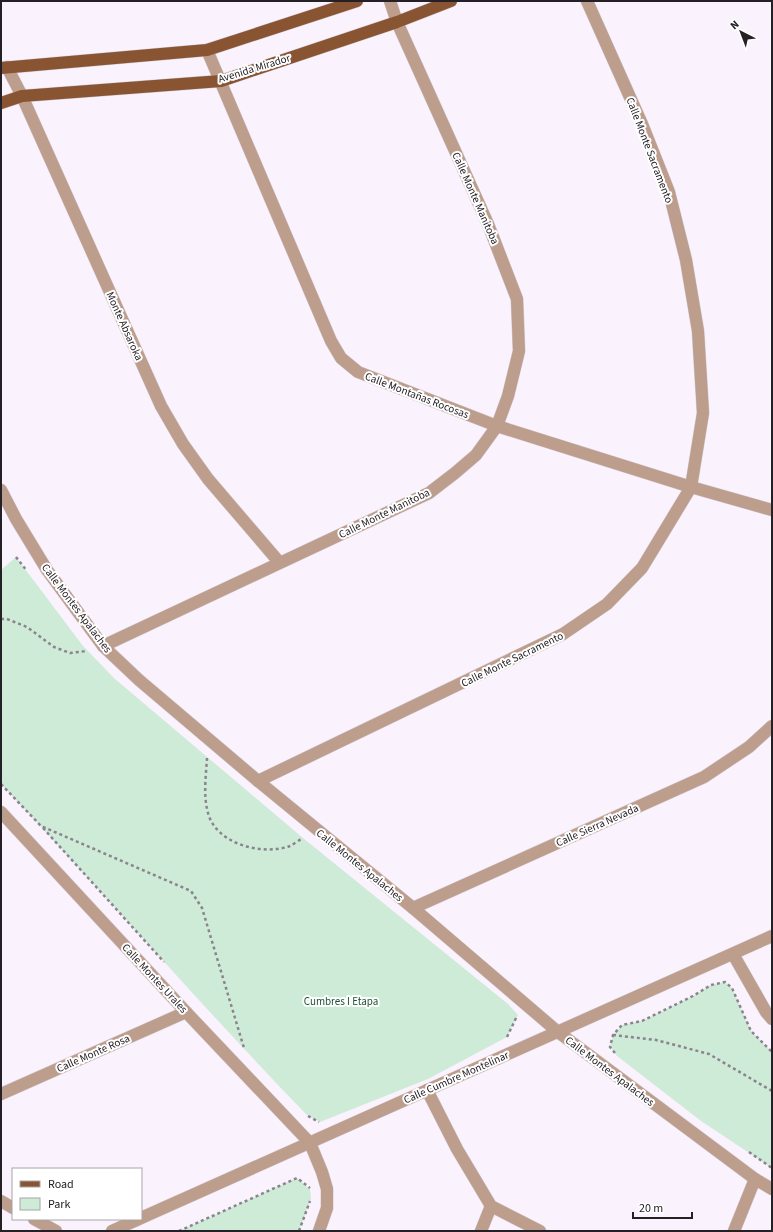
<svg xmlns="http://www.w3.org/2000/svg" width="773" height="1232" viewBox="0 0 773 1232" font-family="'Source Sans 3',sans-serif">
<rect width="100%" height="100%" fill="#faf2fd"/>
<!-- green -->
<g fill="#ceebd8">
<path d="M 16,557 L 83,646 L 115,679 L 303,838 L 508,1004 L 518,1015 L 507,1037 L 428,1079 L 320,1122 L 307,1115 C 202,1007 104,893 1,784 L 1,570 Z"/>
<polygon points="725,982 732,988 751,1031 772,1052 772,1168 701,1121 617,1056 610,1047 613,1035 622,1025 642,1021 693,996 711,985"/>
<polygon points="297,1178 310,1189 311,1199 299,1231 179,1231"/>
</g>
<g fill="none" stroke-linecap="round" stroke-linejoin="round">
<!-- minor casing -->
<g stroke="#d4ccd6" stroke-width="13">
<g id="minor">
<polyline points="207,50 331,341 341,358 358,372 497,426 691,487 772,510"/>
<polyline points="7,67 22,96 161,406 183,444 208,479 279,562"/>
<polyline points="1,490 16,519 47,570 103,646 139,680 258,781 413,908 558,1032 755,1179 772,1189"/>
<polyline points="103,646 429,493 455,473 476,455 497,426 508,396 519,351 517,299 488,224 397,22 390,1"/>
<polyline points="258,781 563,634 607,604 642,568 691,487 703,413 698,331 686,260 669,192 642,124 587,1"/>
<polyline points="1,812 186,1012 310,1143 322,1172 327,1189 327,1208 319,1231"/>
<polyline points="413,908 704,777 749,747 772,726"/>
<polyline points="733,954 766,1012 772,1019"/>
<polyline points="427,1090 457,1149 491,1206 540,1231"/>
<polyline points="1,1094 186,1012"/>
<polyline points="1,1201 13,1208"/>
<polyline points="141,1218 772,936"/>
<polyline points="34,1219 56,1231"/>
<polyline points="112,1231 139,1219"/>
<polyline points="481,1231 491,1206"/>
<polyline points="734,1231 755,1179"/>
</g>
</g>
<!-- major casing -->
<g stroke="#d4ccd6" stroke-width="13">
<g id="major">
<polyline points="1,68 207,50 357,1"/>
<polyline points="1,103 22,96 221,81 397,22 451,1"/>
</g>
</g>
<!-- path -->
<g stroke="#8b848d" stroke-width="2.5" stroke-dasharray="3 3" stroke-linecap="butt">
<polyline points="16,557 27,571"/>
<polyline points="1,619 7,619 27,627 54,647 70,653 87,651"/>
<path d="M 207,758 C 206,776 203,795 208,813 C 216,844 262,856 290,846 C 294,844 299,840 303,838"/>
<polyline points="1,784 41,826 191,891 202,908 244,1048"/>
<polyline points="43,828 164,962"/>
<polyline points="613,1035 656,1040 709,1054 772,1091"/>
<polyline points="507,1037 517,1016"/>
<polyline points="615,1053 610,1047 613,1035 622,1025 642,1021 693,996 711,985 725,982 732,988 751,1031 772,1052"/>
<polyline points="308,1116 319,1122"/>
<polyline points="749,1152 772,1168"/>
<polyline points="179,1231 297,1178 310,1188"/>
<polyline points="299,1231 310,1201"/>
</g>
<!-- minor -->
<use href="#minor" stroke="#bd9d8b" stroke-width="12"/>
<!-- major -->
<use href="#major" stroke="#895431" stroke-width="12"/>
</g>
<g text-anchor="middle" stroke-width="4" stroke-linejoin="round" paint-order="stroke">
<!-- street labels -->
<g font-size="11" fill="#252026" stroke="#fff">
<text transform="translate(254 68) rotate(-17)" y="4">Avenida Mirador</text>
<text transform="translate(650 150) rotate(69)" y="4">Calle Monte Sacramento</text>
<text transform="translate(476 198) rotate(66)" y="4">Calle Monte Manitoba</text>
<text transform="translate(125 326) rotate(66)" y="4">Monte Absaroka</text>
<text transform="translate(417 395) rotate(21)" y="4">Calle Montañas Rocosas</text>
<text transform="translate(384 513) rotate(-26)" y="4">Calle Monte Manitoba</text>
<text transform="translate(77 608) rotate(53)" y="4">Calle Montes Apalaches</text>
<text transform="translate(512 659) rotate(-26)" y="4">Calle Monte Sacramento</text>
<text transform="translate(597 825) rotate(-24)" y="4">Calle Sierra Nevada</text>
<text transform="translate(360 865) rotate(39)" y="4">Calle Montes Apalaches</text>
<text transform="translate(155 978) rotate(47)" y="4">Calle Montes Urales</text>
<text transform="translate(93 1053) rotate(-24)" y="4">Calle Monte Rosa</text>
<text transform="translate(610 1071) rotate(37)" y="4">Calle Montes Apalaches</text>
<text transform="translate(456 1077) rotate(-24)" y="4">Calle Cumbre Montelinar</text>
</g>
<!-- park labels -->
<g font-size="11" fill="#1e5035" stroke="#fff">
<text x="341" y="1005">Cumbres I Etapa</text>
</g>
</g>
<!-- border -->
<rect width="773" height="1232" fill="none" stroke="#252026" stroke-width="4"/>
<!-- legend -->
<rect x="12" y="1168" width="130" height="52" fill="#ffffff" stroke="#a8a6a8"/>
<rect x="20" y="1181" width="20" height="6" fill="#895431" stroke="#a8a6a8"/>
<text x="48" y="1188" font-size="12" fill="#252026">Road</text>
<rect x="20" y="1198" width="20" height="12" fill="#ceebd8" stroke="#a8a6a8"/>
<text x="48" y="1208" font-size="12" fill="#252026">Park</text>
<!-- north arrow -->
<g transform="translate(741 32) rotate(318)" stroke="#ffffff" stroke-width="3" paint-order="stroke">
<path d="M0-3L7 15L0 10L-7 15Z" fill="#252026"/>
<text y="-6" font-size="11" font-weight="bold" text-anchor="middle" fill="#252026">N</text>
</g>
<!-- scale -->
<path d="M633 1212v6h59v-6" fill="none" stroke="#252026" stroke-width="2"/>
<text x="639" y="1212" font-size="12" fill="#252026" stroke="#ffffff" stroke-width="3" paint-order="stroke">20 m</text>
</svg>
